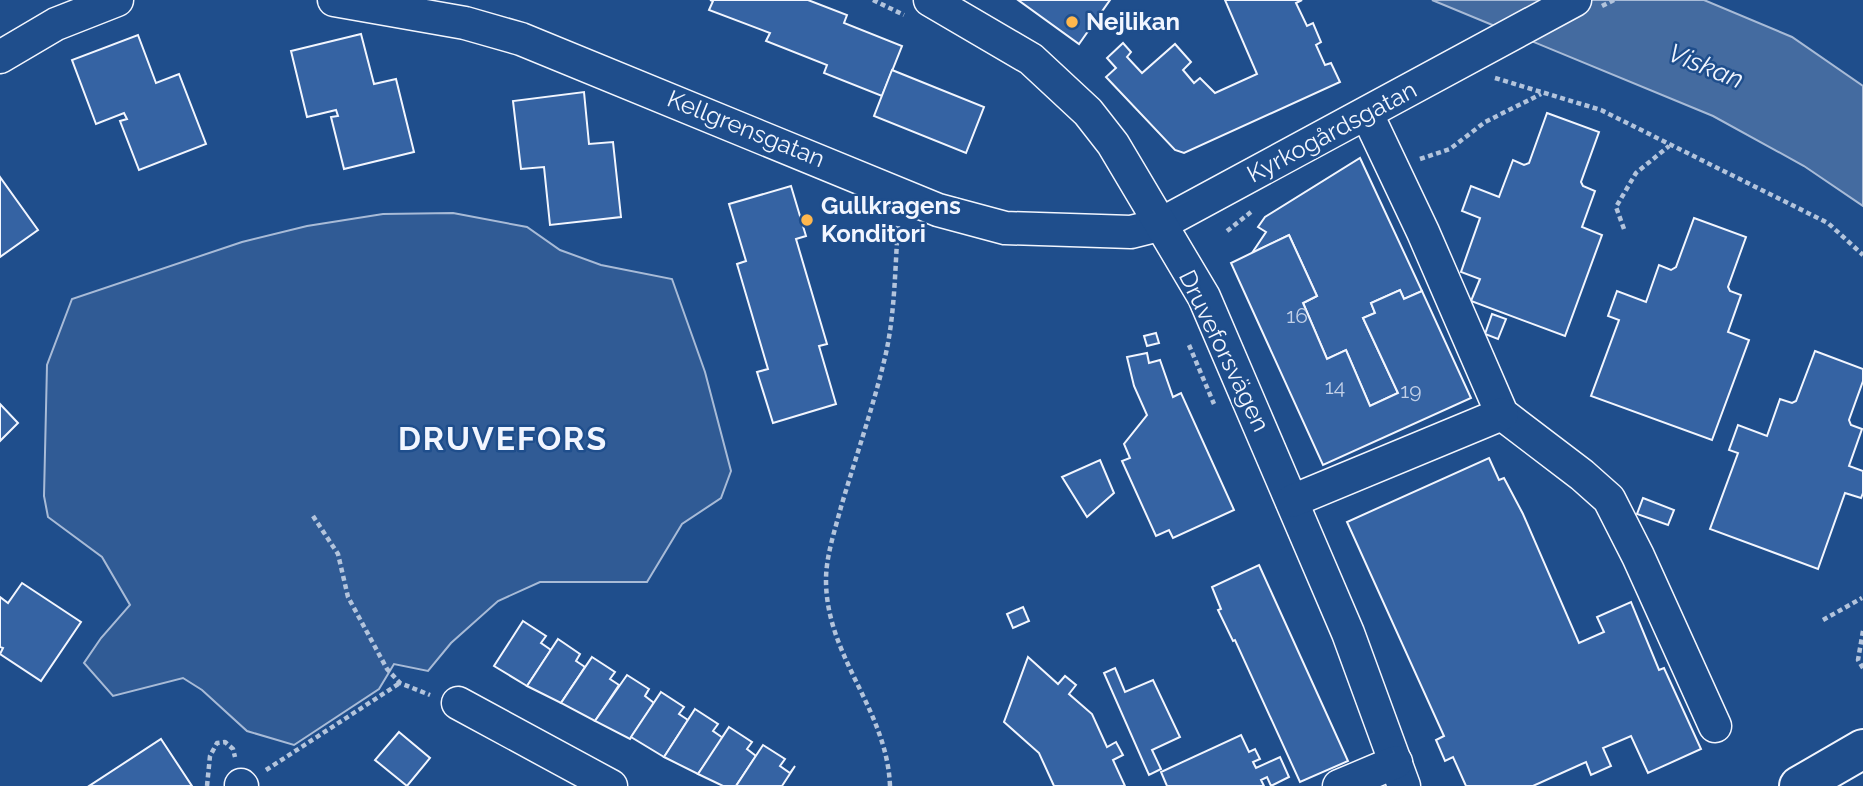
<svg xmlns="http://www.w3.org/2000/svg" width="1863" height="786" viewBox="0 0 1863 786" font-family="Raleway,sans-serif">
<rect width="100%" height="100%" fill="#1f4e8c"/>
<!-- built -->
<polygon fill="#305b95" stroke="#a8bbd7" stroke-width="2" points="453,213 527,227 560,250 601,265 672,279 705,372 731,471 721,498 682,524 647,582 540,582 498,601 451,643 428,671 394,664 379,689 294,745 247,731 202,690 183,678 113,696 84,663 101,638 130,605 102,557 48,517 44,496 47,365 72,299 242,242 307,226 383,214"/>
<!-- water -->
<polygon fill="#446ba0" stroke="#a8bbd7" stroke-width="2" points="1432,0 1704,0 1792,37 1863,86 1863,206 1804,166 1713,116"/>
<!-- building -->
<g fill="#3563a3" stroke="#f2f6ff" stroke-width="2">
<polygon points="710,0 808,0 847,15 844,23 902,46 882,96 824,73 827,65 766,41 770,33 709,10 713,1"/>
<polygon points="1018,0 1110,0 1079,44"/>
<polygon points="1225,0 1302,0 1296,3 1307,26 1313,23 1321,42 1316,45 1325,65 1331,63 1340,82 1184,153 1175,150 1106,77 1116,68 1107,58 1123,43 1131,52 1127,57 1142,73 1175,44 1191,62 1183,70 1194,83 1200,78 1215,93 1257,74"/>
<polygon points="361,34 374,84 396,79 414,152 344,169 331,117 338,116 336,110 307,117 291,51"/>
<polygon points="138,35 156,83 179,74 206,144 139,170 120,121 127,119 124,113 96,124 72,60"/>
<polygon points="892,70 984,107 966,153 874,116"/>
<polygon points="584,92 589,144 613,142 621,217 550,225 544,167 521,169 513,101"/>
<polygon points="1547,113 1599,132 1581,182 1583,186 1595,191 1582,227 1602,235 1565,336 1471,301 1480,279 1461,272 1480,218 1462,211 1471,186 1499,197 1513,160 1524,165 1529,163"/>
<polygon points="1360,158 1422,291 1404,299 1400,290 1371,303 1375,313 1363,318 1398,393 1370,406 1346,350 1327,359 1303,303 1317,296 1289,235 1252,253 1266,232 1258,227 1265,217"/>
<polygon points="0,177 38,230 0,257"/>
<polygon points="791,186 806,236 796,239 827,344 819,346 836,404 773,423 757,372 768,369 737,264 746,261 729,204"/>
<polygon points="1694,218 1746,237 1728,287 1730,291 1741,295 1728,332 1749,340 1712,440 1591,396 1619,320 1608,316 1617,291 1646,302 1659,265 1671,270 1676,267"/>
<polygon points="1289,235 1317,296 1303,303 1327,359 1346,350 1370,406 1398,393 1363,318 1375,313 1371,303 1400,290 1404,299 1422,291 1471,398 1323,465 1231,263"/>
<polygon points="1492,314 1506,319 1498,339 1485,334"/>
<polygon points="1156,333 1159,343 1147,346 1144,336"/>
<polygon points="1815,351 1863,369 1863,381 1849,420 1851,425 1862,429 1849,466 1863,471 1863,493 1861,498 1845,493 1818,569 1710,529 1738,453 1729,450 1738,425 1767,436 1780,399 1792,403 1796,401"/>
<polygon points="1147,353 1149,363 1160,360 1173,397 1181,393 1234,510 1173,538 1169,530 1156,536 1122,461 1130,458 1124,444 1147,415 1134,386 1127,357"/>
<polygon points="0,404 18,423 0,441"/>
<polygon points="1489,458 1499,480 1504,478 1523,514 1579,643 1604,632 1597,617 1631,602 1659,670 1664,668 1701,749 1648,773 1631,736 1603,748 1611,766 1591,775 1586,762 1533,786 1466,786 1453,757 1445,761 1436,740 1444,736 1347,522"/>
<polygon points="1100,460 1114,493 1087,517 1062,477"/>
<polygon points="1643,498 1674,510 1668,525 1637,514"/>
<polygon points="1259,565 1348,761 1300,782 1235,640 1233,641 1218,610 1221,609 1212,587"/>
<polygon points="22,583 81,622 41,681 0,654 3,648 0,647 0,597 8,603"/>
<polygon points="1023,607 1029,621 1013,628 1007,614"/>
<polygon points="523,621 546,636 541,643 551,650 527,686 494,666"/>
<polygon points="558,639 580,654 576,661 585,667 561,703 527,686"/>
<polygon points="592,657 615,672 610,679 619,685 595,721 561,703"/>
<polygon points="1028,657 1058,684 1065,676 1076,685 1069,694 1092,714 1107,747 1116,742 1123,755 1113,760 1125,786 1054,786 1039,753 1004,722"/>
<polygon points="1115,668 1125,692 1153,680 1180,737 1152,750 1161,769 1149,775 1104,673"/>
<polygon points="627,675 649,689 645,696 654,703 630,739 595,721"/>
<polygon points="661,692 684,707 679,714 688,720 664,757 631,737"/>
<polygon points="695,709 718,724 713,731 723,738 698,774 664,757"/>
<polygon points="729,727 752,742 747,749 756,756 736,786 723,786 698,774"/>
<polygon points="399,732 430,758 407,786 375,760"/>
<polygon points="1241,735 1249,752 1255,749 1260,759 1253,762 1256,768 1280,757 1289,777 1271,786 1267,777 1261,780 1264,786 1167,786 1161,772"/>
<polygon points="161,739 192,786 89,786"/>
<polygon points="763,745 785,759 780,766 790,773 795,766 782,786 736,786"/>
</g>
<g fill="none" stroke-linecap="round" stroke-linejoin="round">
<!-- minor casing -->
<g stroke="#f2f6ff" stroke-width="35">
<g id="minor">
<polyline points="334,0 465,23 521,39 938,210 1005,228 1131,232 1159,225 1575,0"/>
<polyline points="930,0 1031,59 1088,112 1113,144 1204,297 1348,633 1404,786"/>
<polyline points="0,57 56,24 117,0"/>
<polyline points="1367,114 1423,232 1502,414 1582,475 1609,499 1638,556 1715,726"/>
<polyline points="1292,501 1502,414"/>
<polyline points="458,703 611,786"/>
<polyline points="241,785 242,786"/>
<polyline points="1339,786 1396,762"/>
</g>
</g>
<!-- highway casing -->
<g stroke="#f2f6ff" stroke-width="42">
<polyline id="highway" points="1799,786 1863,749"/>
</g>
<!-- path -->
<g stroke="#b3c4dc" stroke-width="4.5" stroke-dasharray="5 3.5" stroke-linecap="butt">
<polyline points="873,0 904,15"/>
<polyline points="1602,6 1614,0"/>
<polyline points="1495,78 1601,110 1828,223 1863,255"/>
<polyline points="1420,159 1450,149 1485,122 1541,94"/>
<polyline points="1624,229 1616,207 1636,173 1669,146"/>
<polyline points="1227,231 1251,212"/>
<polyline points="1189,345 1214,404"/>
<polyline points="313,516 338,554 348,597 387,669 400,683 430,695"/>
<polyline points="1823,620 1862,598"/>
<polyline points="1863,631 1858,660 1863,668"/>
<polyline points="266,770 400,683"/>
<polyline points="207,786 210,756 217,743 225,742 233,749 235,757"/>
<path d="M 890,786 C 887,709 826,657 826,580 C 826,556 835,530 841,507 C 856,456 874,405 886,353 C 895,312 895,267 898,226"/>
</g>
<!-- minor -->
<use href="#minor" stroke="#1f4e8c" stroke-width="32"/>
<!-- highway -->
<use href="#highway" stroke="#1f4e8c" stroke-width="38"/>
</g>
<!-- markers -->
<g fill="#ffb74d" stroke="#1f4e8c" stroke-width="2.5">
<circle cx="1072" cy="22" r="7"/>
<circle cx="807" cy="220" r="7"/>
</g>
<g text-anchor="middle" stroke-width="5" stroke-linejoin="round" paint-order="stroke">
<!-- number labels -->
<g font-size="21" fill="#c3d1e8">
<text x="1297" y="323">16</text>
<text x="1335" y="394">14</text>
<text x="1411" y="398">19</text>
</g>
<!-- poi labels -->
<g font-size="24" font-weight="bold" fill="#f2f6ff" stroke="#1f4e8c" text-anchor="start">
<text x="1086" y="30">Nejlikan</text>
<text x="821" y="214">Gullkragens<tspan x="821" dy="28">Konditori</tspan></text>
</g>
<!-- street labels -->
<g font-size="24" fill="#f2f6ff" stroke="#1f4e8c">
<text transform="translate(746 129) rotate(22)" y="8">Kellgrensgatan</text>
<text transform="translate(1332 132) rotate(-28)" y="8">Kyrkogårdsgatan</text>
<text transform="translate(1224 351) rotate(64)" y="8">Druveforsvägen</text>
</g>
<!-- water labels -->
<g font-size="26" font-style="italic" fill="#f2f6ff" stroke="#1f4e8c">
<text transform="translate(1706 66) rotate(22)" y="9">Viskan</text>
</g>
<!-- district labels -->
<g font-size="32" font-weight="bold" letter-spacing="2" fill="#f2f6ff" stroke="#1f4e8c">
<text x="503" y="450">DRUVEFORS</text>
</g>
</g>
</svg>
